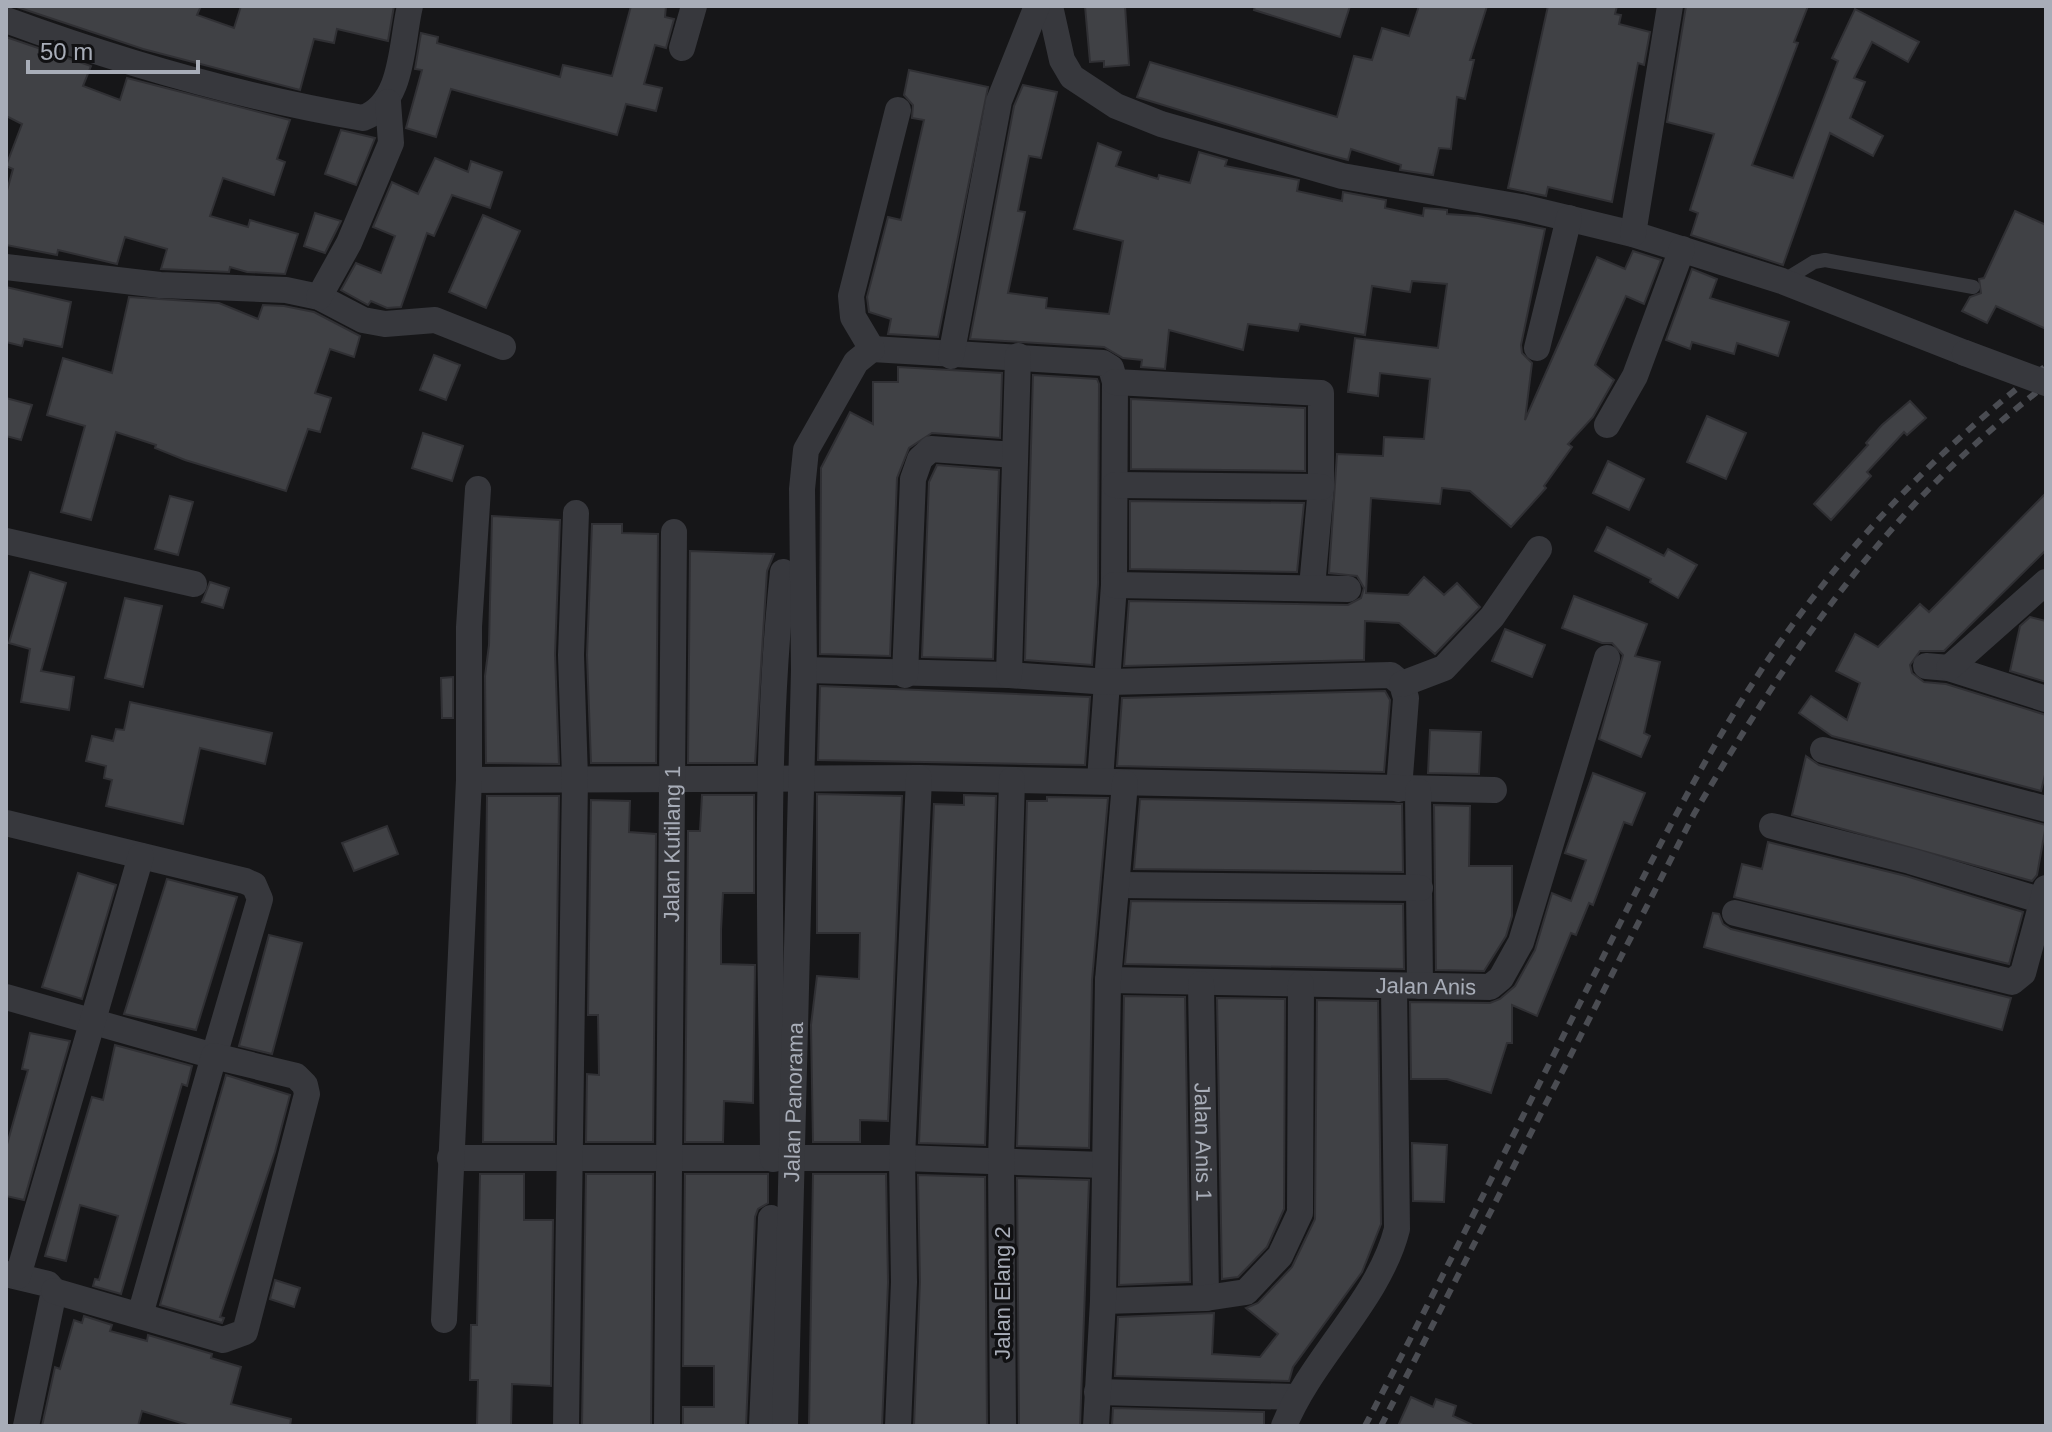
<svg xmlns="http://www.w3.org/2000/svg" width="2052" height="1432" viewBox="0 0 2052 1432" font-family="Helvetica,sans-serif">
<rect width="100%" height="100%" fill="#161618"/>
<!-- building -->
<g fill="#404145" stroke="#303034" stroke-width="2">
<polygon points="14,6 201,6 197,15 234,28 241,6 394,6 388,41 337,29 334,43 314,39 300,90 143,49"/>
<polygon points="631,6 666,6 665,17 674,19 666,48 655,45 644,84 662,88 656,111 626,104 617,135 451,89 436,137 406,128 422,70 415,69 421,33 438,37 437,43 560,77 563,65 612,76"/>
<polygon points="1085,6 1125,6 1129,65 1104,67 1104,61 1090,62"/>
<polygon points="1255,6 1350,6 1340,37 1254,10"/>
<polygon points="1419,6 1487,6 1470,60 1474,60 1465,99 1457,97 1451,149 1439,148 1433,175 1400,170 1401,165 1351,149 1348,160 1314,151 1137,97 1150,62 1337,117 1354,56 1372,60 1382,28 1409,36"/>
<polygon points="1548,6 1617,6 1615,14 1621,15 1619,24 1650,32 1644,65 1638,63 1612,202 1548,187 1546,196 1508,188"/>
<polygon points="1686,6 1808,6 1794,42 1798,43 1752,165 1793,178 1838,61 1832,58 1855,9 1919,42 1908,62 1872,42 1854,78 1865,82 1850,118 1883,136 1873,156 1830,133 1783,265 1691,235 1698,213 1690,210 1714,134 1667,122"/>
<polygon points="6,37 91,66 83,86 120,100 127,78 290,120 277,159 285,162 274,195 223,178 210,216 248,227 250,220 298,234 285,274 247,272 230,267 229,272 161,269 167,249 125,237 117,264 58,250 57,255 6,245 6,194 13,169 6,166 22,124 6,116"/>
<polygon points="909,70 988,87 938,337 888,334 891,319 869,312 867,297 888,217 901,220 924,120 912,118 913,105 904,95"/>
<polygon points="1023,85 1057,92 1041,158 1029,156 1018,211 1025,212 1008,293 1047,298 1046,308 1109,314 1123,241 1074,229 1098,143 1121,152 1116,166 1158,179 1159,175 1190,183 1199,152 1227,160 1225,166 1299,180 1297,191 1342,201 1343,192 1386,200 1385,208 1423,216 1424,208 1437,209 1447,210 1447,214 1478,216 1545,229 1521,345 1522,353 1532,363 1525,420 1597,257 1625,269 1633,251 1661,260 1644,304 1626,296 1595,365 1614,380 1593,417 1568,444 1572,447 1544,486 1546,488 1511,527 1470,491 1442,488 1440,504 1371,498 1366,593 1408,595 1424,577 1444,595 1457,583 1480,607 1435,654 1399,623 1365,621 1364,660 1124,666 1129,601 1348,605 1361,598 1364,588 1357,576 1329,573 1337,454 1383,456 1384,437 1424,439 1430,379 1380,373 1378,396 1348,392 1355,338 1438,348 1447,284 1412,281 1410,292 1372,286 1365,335 1300,324 1298,331 1248,324 1243,350 1169,330 1165,369 1141,367 1142,360 1123,358 1104,347 970,339 1014,106"/>
<polygon points="341,130 375,138 356,185 325,174"/>
<polygon points="435,158 468,172 471,161 502,172 490,208 452,195 434,236 427,233 401,307 387,308 371,301 368,305 341,290 356,263 381,273 395,236 373,227 392,182 418,194"/>
<polygon points="2015,211 2046,225 2046,329 1996,306 1987,323 1962,311 1970,297 1981,293 1979,279 1984,278"/>
<polygon points="315,213 341,221 325,253 304,246"/>
<polygon points="483,215 520,231 486,308 449,292"/>
<polygon points="1692,269 1717,279 1710,298 1789,322 1778,356 1737,343 1734,354 1692,342 1690,349 1666,340"/>
<polygon points="6,287 71,302 62,347 24,339 22,346 6,342"/>
<polygon points="129,297 219,303 258,319 263,305 284,306 314,312 360,336 354,357 330,349 315,393 331,398 320,432 308,429 286,491 185,460 155,448 156,445 116,432 91,520 61,512 85,426 47,415 63,358 112,373"/>
<polygon points="434,355 460,365 446,400 420,390"/>
<polygon points="898,367 1002,373 1000,438 932,433 909,448 897,478 890,656 820,654 821,468 850,412 873,424 873,382 898,382"/>
<polygon points="1033,375 1097,379 1099,384 1098,584 1092,665 1025,660"/>
<polygon points="6,398 32,405 21,440 6,436"/>
<polygon points="1131,399 1305,408 1305,471 1131,469"/>
<polygon points="1910,401 1926,418 1907,435 1904,432 1867,472 1871,476 1831,520 1814,504 1868,445 1866,443 1882,425"/>
<polygon points="1707,416 1746,433 1726,479 1687,462"/>
<polygon points="423,433 463,446 452,481 412,468"/>
<polygon points="1608,461 1644,479 1629,510 1593,493"/>
<polygon points="937,465 999,470 993,659 922,657 929,482"/>
<polygon points="2046,493 2046,550 1944,651 1920,651 1910,665 1912,673 1924,682 1946,684 2046,715 2046,771 2041,791 1832,736 1799,713 1811,696 1847,720 1860,683 1836,671 1855,634 1878,647 1920,604 1929,612"/>
<polygon points="170,496 193,502 178,555 155,549"/>
<polygon points="1130,501 1304,503 1297,572 1130,569"/>
<polygon points="492,516 560,520 555,654 559,764 486,763 485,676 489,645"/>
<polygon points="592,524 622,524 622,533 658,534 656,763 591,763 587,655"/>
<polygon points="1607,527 1664,556 1668,549 1697,565 1678,598 1650,582 1651,579 1595,551"/>
<polygon points="690,551 774,554 767,571 755,763 688,763"/>
<polygon points="30,572 66,583 41,671 74,677 69,710 21,702 30,649 9,643"/>
<polygon points="210,582 229,588 223,608 202,602"/>
<polygon points="1574,596 1647,624 1635,656 1660,662 1644,733 1650,736 1641,757 1599,739 1623,655 1612,643 1602,643 1562,628"/>
<polygon points="125,598 162,606 143,687 105,678"/>
<polygon points="2030,617 2046,621 2046,682 2010,671 2020,626"/>
<polygon points="1505,629 1545,645 1532,677 1492,661"/>
<polygon points="453,677 453,718 442,718 441,678"/>
<polygon points="820,686 1090,697 1085,765 818,760"/>
<polygon points="1385,691 1390,700 1384,772 1117,766 1122,698"/>
<polygon points="130,702 272,733 265,764 200,748 183,824 106,806 112,780 104,778 106,766 86,761 92,736 113,741 116,729 124,730"/>
<polygon points="1430,730 1481,732 1479,774 1428,773"/>
<polygon points="1806,756 1819,765 2046,825 2037,875 2032,881 1792,815"/>
<polygon points="1593,773 1645,793 1632,825 1624,822 1593,905 1589,903 1576,935 1571,933 1537,1016 1512,1005 1512,1043 1507,1043 1491,1093 1447,1079 1411,1079 1410,1002 1490,1003 1500,999 1515,986 1535,950 1552,893 1571,901 1586,860 1565,853"/>
<polygon points="817,794 902,796 888,1121 860,1120 860,1142 813,1142 811,1025 817,976 859,979 860,933 817,933"/>
<polygon points="702,795 754,795 754,893 723,893 721,930 721,964 755,965 753,1103 724,1101 723,1142 685,1142 688,831 700,831"/>
<polygon points="964,795 996,796 985,1145 919,1143 934,804 964,805"/>
<polygon points="487,796 559,796 554,1142 483,1142"/>
<polygon points="1047,797 1108,798 1092,980 1089,1148 1017,1146 1027,801 1047,801"/>
<polygon points="1140,799 1402,804 1403,872 1134,869"/>
<polygon points="591,800 630,801 629,832 656,834 653,1142 586,1142 587,1074 599,1075 598,1015 588,1015"/>
<polygon points="1434,805 1470,806 1469,866 1512,866 1512,916 1506,936 1484,971 1436,970"/>
<polygon points="387,826 398,854 354,871 342,843"/>
<polygon points="1768,842 1906,876 2023,912 2009,964 1734,897 1742,864 1762,869"/>
<polygon points="78,873 116,885 82,999 42,987"/>
<polygon points="167,879 237,897 196,1030 124,1014"/>
<polygon points="1131,901 1403,904 1404,969 1125,964"/>
<polygon points="1713,913 1719,914 1723,924 1731,929 2011,998 2002,1030 1704,947"/>
<polygon points="269,935 302,943 272,1054 239,1046"/>
<polygon points="1124,996 1185,997 1190,1282 1119,1285"/>
<polygon points="1217,998 1285,999 1284,1209 1267,1247 1238,1277 1222,1279"/>
<polygon points="1317,1000 1378,1001 1381,1224 1362,1272 1293,1367 1289,1381 1115,1376 1118,1317 1214,1313 1212,1354 1260,1357 1278,1334 1246,1308 1258,1303 1292,1267 1315,1219"/>
<polygon points="30,1033 70,1041 24,1200 6,1196 6,1148 28,1070 22,1069"/>
<polygon points="115,1045 192,1066 187,1086 182,1084 121,1294 93,1286 95,1279 99,1280 118,1216 80,1205 66,1261 45,1256 92,1097 103,1100"/>
<polygon points="226,1075 290,1095 275,1152 220,1317 224,1318 222,1323 160,1305"/>
<polygon points="1412,1143 1447,1145 1444,1202 1413,1201"/>
<polygon points="480,1174 524,1174 524,1220 553,1220 551,1386 512,1384 511,1426 477,1426 478,1380 470,1380 471,1325 477,1325"/>
<polygon points="586,1174 653,1174 651,1425 582,1426"/>
<polygon points="685,1174 768,1174 768,1203 758,1209 755,1217 746,1426 683,1426 683,1407 714,1407 714,1366 683,1366"/>
<polygon points="813,1174 886,1174 888,1282 882,1426 809,1426"/>
<polygon points="918,1175 985,1177 987,1426 914,1426 920,1282"/>
<polygon points="1017,1178 1089,1180 1080,1426 1019,1426"/>
<polygon points="275,1280 300,1288 294,1307 270,1299"/>
<polygon points="84,1316 112,1325 110,1331 147,1341 148,1335 212,1354 211,1358 241,1367 231,1404 291,1419 290,1426 191,1426 142,1411 138,1426 42,1426 55,1367 60,1369 74,1320 82,1323"/>
<polygon points="1411,1397 1433,1407 1436,1399 1456,1406 1453,1416 1475,1426 1398,1426"/>
<polygon points="1113,1408 1264,1412 1264,1426 1112,1426"/>
</g>
<g fill="none" stroke-linecap="round" stroke-linejoin="round">
<!-- lane -->
<polyline stroke="#37383d" stroke-width="14" points="1783,281 1814,262 1825,260 1973,287"/>
<!-- street -->
<g stroke="#37383d" stroke-width="26">
<polyline points="1050,6 1062,60 1072,77 1116,106 1161,124 1342,176 1521,207 1633,234 1782,281 1965,353"/>
<path d="M 6,20 C 123,63 240,97 363,118 C 404,103 401,43 410,6"/>
<polyline points="682,48 694,6"/>
<polyline points="1633,234 1670,6"/>
<polyline points="6,267 160,285 286,290 319,297 363,320 385,324 435,320 503,347"/>
<polyline points="319,297 349,243 391,143 388,102"/>
<polyline points="1537,348 1569,218"/>
<polyline points="872,349 1103,363 1111,368 1115,382 1114,585 1100,780"/>
<polyline points="951,356 999,101 1037,6"/>
<polyline points="1115,382 1321,393 1321,487 1312,587"/>
<polyline points="1607,425 1635,376 1682,249"/>
<polyline points="1115,485 1321,487"/>
<polyline points="6,541 194,584"/>
<polyline points="1114,585 1348,589"/>
<polyline points="1926,666 1949,668 2046,699"/>
<polyline points="1949,668 2046,582"/>
<polyline points="804,670 1009,675 1109,682 1391,675 1402,684 1406,698 1399,789"/>
<polyline points="905,675 913,479 920,459 931,449 1015,455"/>
<polyline points="1009,675 1018,356"/>
<polyline points="1402,684 1444,668 1492,617 1539,549"/>
<polyline points="1823,750 2046,809"/>
<polyline points="469,780 919,778 1494,790"/>
<polyline points="1418,791 1420,986"/>
<polyline points="6,823 245,881 254,885 260,899 214,1056 6,997"/>
<polyline points="1772,826 1910,861 2043,901"/>
<polyline points="1117,885 1420,888"/>
<polyline points="1735,913 2012,982 2023,973 2046,888"/>
<path id="s1" d="M 1108,980 L 1490,987 L 1501,978 L 1521,942 L 1607,658"/>
<path id="s2" d="M 1201,984 L 1206,1298"/>
<polyline points="450,1158 902,1158 1104,1165"/>
<path d="M 773,1159 C 772,964 762,767 783,572"/>
<polyline points="6,1274 48,1284 54,1291 26,1426"/>
<polyline points="18,1276 141,856"/>
<polyline points="54,1291 223,1340 245,1332 307,1094 305,1085 296,1076 214,1056 140,1315"/>
<polyline points="1103,1301 1206,1298 1246,1292 1280,1256 1300,1213 1301,984"/>
<polyline points="444,1320 469,780 469,627 478,489"/>
<polyline points="1097,1392 1296,1397"/>
<polyline points="566,1426 575,778 571,655 576,513"/>
<path id="s3" d="M 667,1426 L 674,532"/>
<polyline points="762,1426 771,1218"/>
<path id="s4" d="M 785,1426 L 804,670 L 802,489 L 806,450 L 856,362 L 872,349 L 853,317 L 851,296 L 898,110"/>
<polyline points="898,1426 904,1282 902,1158 919,778"/>
<polyline points="1003,1426 1001,1160 1012,780"/>
<polyline points="1096,1426 1103,1301 1108,980 1125,783"/>
<path d="M 1284,1426 C 1312,1357 1379,1300 1397,1229 L 1394,987"/>
</g>
<!-- rail -->
<g stroke="#4a4c52" stroke-width="6" stroke-dasharray="10 8" stroke-linecap="butt">
<path d="M 1365,1426 C 1440,1283 1512,1137 1585,993 C 1647,870 1708,743 1788,631 C 1860,531 1948,440 2046,366"/>
<path d="M 1381,1426 L 1694,814 C 1792,647 1890,504 2046,385"/>
</g>
<!-- street-bridge -->
<polyline stroke="#37383d" stroke-width="26" points="1965,353 2046,383"/>
</g>
<g text-anchor="middle" stroke-width="7" stroke-linejoin="round" paint-order="stroke">
<!-- street labels -->
<g font-size="22" fill="#a8adb8" stroke="#111113">
<text dy="8" stroke="none"><textPath href="#s3" startOffset="582">Jalan Kutilang 1</textPath></text>
<text dy="8" stroke="none"><textPath href="#s1" startOffset="318">Jalan Anis</textPath></text>
<text dy="8" stroke="none"><textPath href="#s4" startOffset="324">Jalan Panorama</textPath></text>
<text dy="8" stroke="none"><textPath href="#s2" startOffset="158">Jalan Anis 1</textPath></text>
<text transform="translate(1002 1293) rotate(-90)" y="8">Jalan Elang 2</text>
</g>
</g>
<!-- border -->
<rect width="2052" height="1432" fill="none" stroke="#a8adb8" stroke-width="16"/>
<!-- scale -->
<path d="M28 60v12h170v-12" fill="none" stroke="#a8adb8" stroke-width="4"/>
<text x="40" y="60" font-size="24" fill="#a8adb8" stroke="#111113" stroke-width="6" paint-order="stroke">50 m</text>
</svg>
